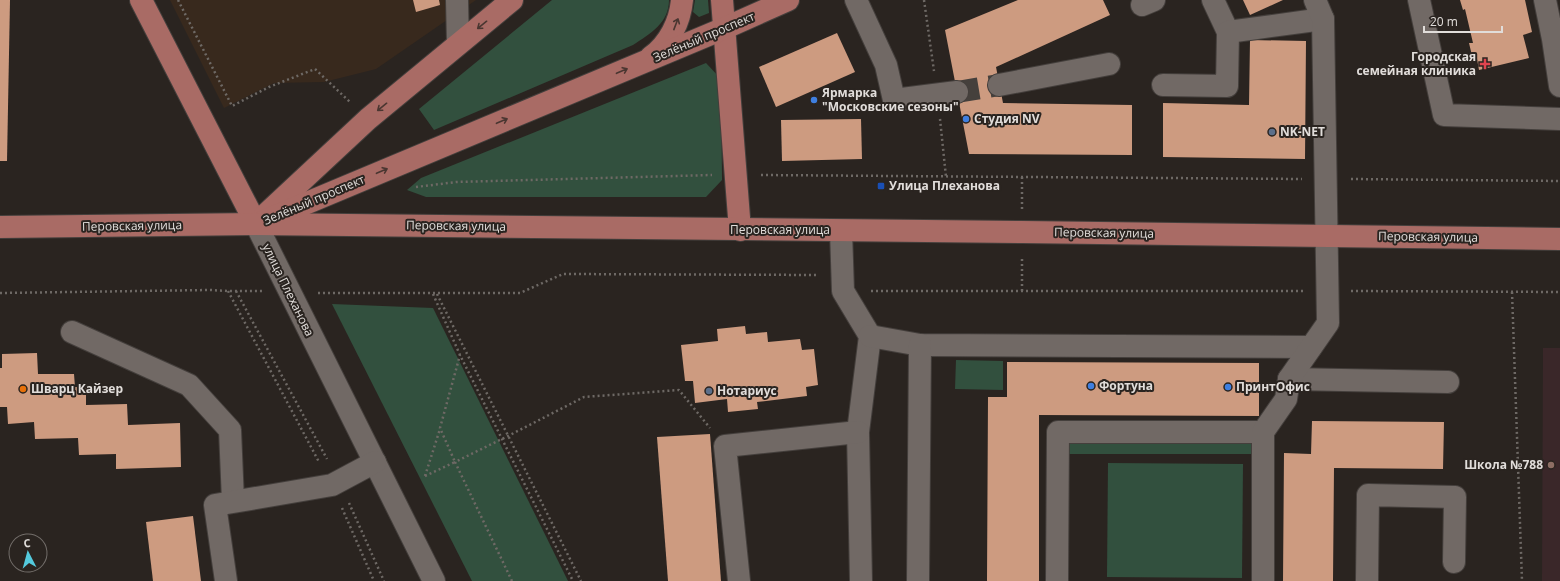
<svg xmlns="http://www.w3.org/2000/svg" width="1560" height="581" viewBox="0 0 1560 581" font-family="'Open Sans',sans-serif">
<rect width="100%" height="100%" fill="#2a2420"/>
<!-- industrial -->
<polygon fill="#38291d" points="170,0 476,0 376,69 324,82 274,83 224,108"/>
<!-- education -->
<polygon fill="#3a2729" points="1543,348 1560,348 1560,581 1542,581"/>
<!-- green -->
<g fill="#32503e">
<path d="M 552,0 L 669,0 C 669,23 650,34 633,45 L 434,130 L 419,109 Z"/>
<polygon points="695,0 708,0 709,13 699,17 693,12"/>
<polygon points="706,63 721,79 722,180 706,197 426,197 407,190 421,178"/>
<polygon points="332,304 433,308 568,581 472,581"/>
<polygon points="956,360 1003,361 1003,390 955,389"/>
<rect x="1067" y="439" width="187" height="15"/>
<polygon points="1108,463 1243,464 1242,578 1107,577"/>
</g>
<!-- building -->
<g fill="#cd9b80">
<polygon points="0,0 10,0 7,161 0,161"/>
<polygon points="413,0 439,0 440,5 416,12"/>
<polygon points="1018,0 1103,0 1110,15 996,67 1003,103 1132,105 1132,155 969,154 945,30"/>
<polygon points="1243,0 1283,0 1250,15"/>
<polygon points="1460,0 1525,0 1532,32 1523,35 1529,58 1479,70 1477,59 1473,60 1469,43 1473,43 1465,9 1463,10"/>
<polygon points="837,33 855,72 776,107 759,67"/>
<polygon points="1250,40 1306,41 1305,159 1163,157 1163,103 1249,105"/>
<polygon points="861,119 862,159 782,161 781,120"/>
<polygon points="745,326 746,334 767,332 768,342 800,339 802,350 814,349 818,385 806,387 807,396 757,402 758,409 728,412 727,399 695,403 693,381 685,381 681,345 718,341 717,329"/>
<polygon points="37,353 38,374 74,374 75,387 86,387 86,405 127,404 128,425 180,423 181,467 116,469 116,454 79,455 78,438 35,439 34,422 8,424 7,407 0,407 0,368 2,368 2,354"/>
<polygon points="1007,362 1259,363 1259,416 1039,415 1039,581 987,581 988,397 1007,397"/>
<polygon points="1312,421 1444,422 1443,469 1334,468 1333,581 1283,581 1284,453 1311,454"/>
<polygon points="710,434 721,581 668,581 657,437"/>
<polygon points="193,516 201,581 153,581 146,522"/>
</g>
<g fill="none" stroke-linecap="round" stroke-linejoin="round">
<!-- minor-tunnel -->
<polyline stroke="#45403c" stroke-width="22" stroke-dasharray="22 11" stroke-linecap="butt" points="957,92 999,85"/>
<!-- minor casing -->
<g stroke="#443f3c" stroke-width="24">
<g id="minor">
<polyline points="457,0 458,44"/>
<polyline points="856,0 886,65 894,100 957,92"/>
<polyline points="1213,0 1228,32"/>
<polyline points="1419,0 1444,115 1560,119"/>
<polyline points="1545,0 1553,39 1560,86"/>
<polyline points="1142,5 1154,0"/>
<polyline points="999,85 1109,64"/>
<polyline points="1163,85 1227,86 1228,32 1323,19"/>
<polyline points="256,224 434,581"/>
<polyline points="841,231 843,291 870,336 858,432 861,581"/>
<polyline points="72,332 189,385 230,430 233,501"/>
<polyline points="870,336 920,345 1311,347"/>
<polyline points="1289,379 1448,382"/>
<polyline points="226,581 215,505 332,485 375,462"/>
<polyline points="739,581 725,446 858,432"/>
<polyline points="918,581 920,345"/>
<polyline points="1057,581 1058,432 1263,432"/>
<polyline points="1263,581 1263,432 1286,399 1289,379 1328,323 1323,19 1315,0"/>
<polyline points="1367,581 1368,495 1455,497 1454,562"/>
</g>
</g>
<!-- major casing -->
<g stroke="#443f3c" stroke-width="24">
<g id="major">
<polyline points="141,0 256,224"/>
<polyline points="722,0 740,230"/>
<path d="M 651,57 C 669,44 680,22 682,0"/>
<polyline points="265,215 368,119 512,0"/>
<polyline points="264,221 725,28 788,0"/>
<polyline points="0,227 256,224 1022,232 1560,239"/>
</g>
</g>
<!-- path -->
<g stroke="#6e6965" stroke-width="2.5" stroke-dasharray="2 3" stroke-linecap="butt">
<polyline points="178,0 232,106 269,87 315,69 351,103"/>
<polyline points="924,0 934,71"/>
<polyline points="940,119 946,177"/>
<polyline points="761,175 1302,179"/>
<polyline points="1351,179 1560,181"/>
<polyline points="416,187 456,182 712,175"/>
<polyline points="1022,209 1022,177"/>
<polyline points="228,291 319,462"/>
<polyline points="236,291 327,459"/>
<polyline points="871,291 1304,291"/>
<polyline points="1022,291 1022,256"/>
<polyline points="1351,291 1560,292"/>
<polyline points="1512,292 1522,581"/>
<polyline points="0,293 210,290 228,291 263,291"/>
<polyline points="318,293 520,293 563,274 818,275"/>
<polyline points="433,294 460,355 573,581"/>
<polyline points="437,294 581,581"/>
<polyline points="425,476 455,462 440,428 460,355"/>
<polyline points="425,476 440,429"/>
<polyline points="349,503 384,581"/>
<polyline points="342,508 374,581"/>
<polyline points="512,581 455,462 508,436 584,397 679,390 710,428"/>
</g>
<!-- minor -->
<use href="#minor" stroke="#716965" stroke-width="22"/>
<!-- major -->
<use href="#major" stroke="#a96b65" stroke-width="22"/>
</g>
<!-- one-way arrows -->
<defs><path id="oneway-shaft" d="M-6 0H5M1.5-3L5.5 0L1.5 3" fill="none" stroke-width="1.6" stroke-linecap="round" stroke-linejoin="round"/></defs>
<g stroke="#4a3631">
<use href="#oneway-shaft" transform="translate(676 24) rotate(-69)"/>
<use href="#oneway-shaft" transform="translate(482 25) rotate(141)"/>
<use href="#oneway-shaft" transform="translate(622 71) rotate(-23)"/>
<use href="#oneway-shaft" transform="translate(382 107) rotate(141)"/>
<use href="#oneway-shaft" transform="translate(502 121) rotate(-23)"/>
<use href="#oneway-shaft" transform="translate(382 171) rotate(-23)"/>
</g>
<!-- markers -->
<path fill="#e0444e" stroke="#2a2420" stroke-width="1.5" d="M1483 58h4v4h4v4h-4v4h-4v-4h-4v-4h4z"/>
<g fill="#3f7fe0" stroke="#2a2420" stroke-width="1.5">
<circle cx="814" cy="100" r="4"/>
<circle cx="966" cy="119" r="4"/>
<circle cx="1091" cy="386" r="4"/>
<circle cx="1228" cy="387" r="4"/>
</g>
<g fill="#5c6f8a" stroke="#2a2420" stroke-width="1.5">
<circle cx="1272" cy="132" r="4"/>
<circle cx="709" cy="391" r="4"/>
</g>
<rect fill="#1a4fb4" stroke="#2a2420" stroke-width="1.5" x="877" y="182" width="8" height="8" rx="2"/>
<circle fill="#e8710a" stroke="#2a2420" stroke-width="1.5" cx="23" cy="389" r="4"/>
<circle fill="#8d6e63" stroke="#2a2420" stroke-width="1.5" cx="1551" cy="465" r="4"/>
<g text-anchor="middle" stroke-width="4" stroke-linejoin="round" paint-order="stroke">
<!-- street labels -->
<g font-size="12" fill="#e1ddda" stroke="#2a2420">
<text transform="translate(704 37) rotate(-23)" y="4">Зелёный проспект</text>
<text transform="translate(314 200) rotate(-23)" y="4">Зелёный проспект</text>
<text transform="translate(132 226) rotate(-1)" y="4">Перовская улица</text>
<text transform="translate(456 226) rotate(1)" y="4">Перовская улица</text>
<text x="780" y="234">Перовская улица</text>
<text transform="translate(1104 233) rotate(1)" y="4">Перовская улица</text>
<text transform="translate(1428 237) rotate(1)" y="4">Перовская улица</text>
<text transform="translate(288 290) rotate(64)" y="4">улица Плеханова</text>
</g>
<!-- poi labels -->
<g font-size="12" font-weight="bold" fill="#e1ddda" stroke="#2a2420" text-anchor="start">
<text x="1476" y="61" text-anchor="end">Городская<tspan x="1476" dy="14">семейная клиника</tspan></text>
<text x="822" y="97">Ярмарка<tspan x="822" dy="14">"Московские сезоны"</tspan></text>
<text x="974" y="123">Студия NV</text>
<text x="1280" y="136">NK-NET</text>
<text x="889" y="190">Улица Плеханова</text>
<text x="1099" y="390">Фортуна</text>
<text x="1236" y="391">ПринтОфис</text>
<text x="31" y="393">Шварц Кайзер</text>
<text x="717" y="395">Нотариус</text>
<text x="1543" y="469" text-anchor="end">Школа №788</text>
</g>
</g>
<!-- north arrow -->
<g transform="translate(28 553) rotate(354)"><circle r="19" fill="#2a2420" stroke="#736e6a"/>
<path d="M0-3L7 15L0 10L-7 15Z" fill="#54cadd"/>
<text y="-6" font-size="11" font-weight="bold" text-anchor="middle" fill="#e1ddda">С</text>
</g>
<!-- scale -->
<path d="M1424 26v6h78v-6" fill="none" stroke="#e1ddda" stroke-width="2"/>
<text x="1430" y="26" font-size="12" fill="#e1ddda" stroke="#2a2420" stroke-width="3" paint-order="stroke">20 m</text>
</svg>
